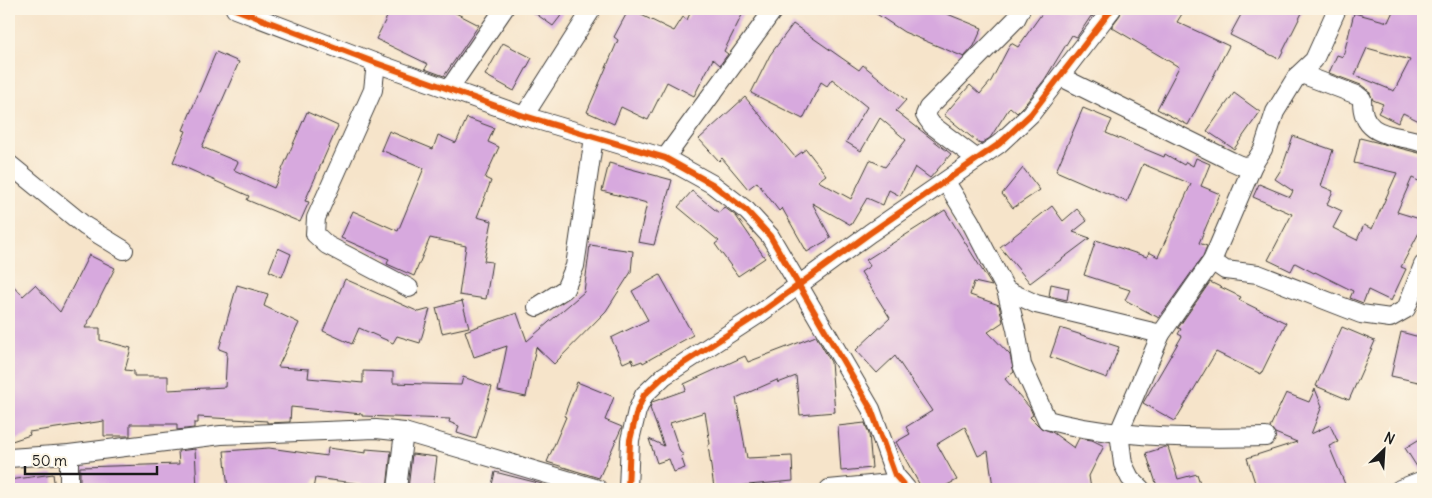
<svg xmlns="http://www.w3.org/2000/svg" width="1432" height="498" viewBox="0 0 1432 498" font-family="Delius,sans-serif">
<rect width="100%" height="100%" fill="#fcf5e5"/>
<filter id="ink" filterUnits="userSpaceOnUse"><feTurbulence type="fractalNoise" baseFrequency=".02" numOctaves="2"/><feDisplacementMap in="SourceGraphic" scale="10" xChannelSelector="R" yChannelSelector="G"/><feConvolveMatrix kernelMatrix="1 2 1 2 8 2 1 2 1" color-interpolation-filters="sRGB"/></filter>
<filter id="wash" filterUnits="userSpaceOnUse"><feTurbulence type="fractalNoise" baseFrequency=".0096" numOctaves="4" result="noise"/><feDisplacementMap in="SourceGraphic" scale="20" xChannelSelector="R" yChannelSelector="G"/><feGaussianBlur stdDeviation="1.12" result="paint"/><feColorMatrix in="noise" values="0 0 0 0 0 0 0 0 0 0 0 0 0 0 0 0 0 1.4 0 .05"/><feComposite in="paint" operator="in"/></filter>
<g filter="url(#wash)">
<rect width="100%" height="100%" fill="#f6e4ca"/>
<g id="blocks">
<!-- building -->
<g fill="#d7a9de" fill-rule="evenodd">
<polygon points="391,9 448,9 479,25 444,76 425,69 428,64 376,39"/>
<polygon points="529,9 566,9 553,26"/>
<polygon points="629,9 674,31 683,17 687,20 692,9 745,9 724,51 728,54 720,65 713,59 694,96 667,82 648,120 621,107 614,124 587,112 618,40 614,37"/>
<polygon points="869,9 935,9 982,28 974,46 964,57 904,32"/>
<polygon points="1045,9 1099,9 1092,17 1091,16 1077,37 1072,35 1045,79 1023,107 1017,113 1010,107 990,138 980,144 944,115 970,85 980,94 991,81 1011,43 1018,47"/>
<polygon points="1122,9 1185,9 1177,22 1229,46 1188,125 1157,109 1179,67 1111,27 1120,15"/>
<polygon points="1244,9 1304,9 1279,59 1230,35"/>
<path d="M 1394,9 L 1423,9 L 1423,123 L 1403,113 L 1398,123 L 1378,113 L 1383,104 L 1373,100 L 1369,91 L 1361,85 L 1329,73 L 1337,55 L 1343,57 L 1354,13 L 1388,22 ZM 1367,48 L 1410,60 L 1394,91 L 1355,75 Z"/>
<polygon points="793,24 859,70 863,65 906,100 896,111 951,154 930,178 915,167 900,196 889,190 883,205 867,198 851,225 812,203 831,238 807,252 782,208 779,211 757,182 748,189 722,158 719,161 699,139 745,97 795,157 806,149 826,175 818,181 851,199 870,160 885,167 906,140 880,118 861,151 846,142 867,107 832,79 827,86 821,82 803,119 751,93 770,55"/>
<polygon points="503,43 532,58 514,91 485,75"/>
<polygon points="216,52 239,62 202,147 238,162 234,170 274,188 307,112 338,126 305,201 309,202 300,222 247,200 249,196 173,162 186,131 183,130"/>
<polygon points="1234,93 1260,112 1234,149 1207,131"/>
<polygon points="1083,108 1112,120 1106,133 1164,157 1165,154 1184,165 1186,162 1193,166 1196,158 1210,164 1201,186 1220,194 1199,243 1207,246 1203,256 1159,318 1125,300 1130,290 1084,275 1096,240 1147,257 1149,252 1158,257 1191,184 1143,164 1127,202 1056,171"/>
<polygon points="467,118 494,128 488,142 499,147 485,178 491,181 477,217 492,221 484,261 492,262 486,299 459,295 466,246 430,238 414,276 387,264 389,259 341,238 353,211 398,231 424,168 381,150 389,131 433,149 438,135 456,143"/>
<polygon points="1293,136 1333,150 1321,186 1333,191 1327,204 1342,211 1333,228 1357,240 1364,225 1372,229 1397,173 1354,163 1360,138 1423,154 1423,183 1412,178 1397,212 1423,220 1423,225 1401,267 1406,269 1391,301 1368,290 1363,303 1350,298 1353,291 1315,272 1314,273 1295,263 1291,271 1268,260 1292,214 1253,197 1259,184 1290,197 1293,191 1275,179 1282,168"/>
<polygon points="609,163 672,180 654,245 638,242 647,203 602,191"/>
<polygon points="1023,168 1040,190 1013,208 1002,194"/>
<polygon points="692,191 719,213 724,207 736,216 765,258 738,276 715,244 719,241 678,207"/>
<polygon points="1052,206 1063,221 1077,209 1087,221 1073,232 1090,238 1030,283 1000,247"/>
<polygon points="945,210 992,286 974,282 970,295 999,305 1003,322 988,332 1010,355 1014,372 1005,379 1030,408 1033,415 1030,417 1041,428 1052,432 1074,448 1079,438 1092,440 1104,446 1089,476 1091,489 1000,489 1000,486 993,487 988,451 978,456 965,427 937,444 957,480 939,489 922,489 896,442 910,434 906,427 932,411 895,356 877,373 856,350 890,318 861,272 870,266 866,260"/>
<polygon points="590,245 633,251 631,272 606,311 554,364 536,347 526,397 498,391 507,346 474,357 465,331 517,313 527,341 584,292"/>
<polygon points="278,248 291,254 282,277 269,271"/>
<polygon points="89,255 115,268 85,328 100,328 100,340 131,348 125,370 134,371 134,376 168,376 168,390 225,387 227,352 219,349 237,285 268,294 264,306 299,323 278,367 309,369 308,378 363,383 363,371 393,372 393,383 461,385 463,377 492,387 476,439 457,433 459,426 449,422 450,419 362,416 362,414 291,407 290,422 267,423 267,421 198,417 198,423 194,423 194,428 177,430 177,424 130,424 130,436 104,436 104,421 29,432 30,435 9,442 9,281 23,296 35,285 60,312"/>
<polygon points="660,275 693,335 643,363 642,361 634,364 632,359 623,363 611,338 648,320 632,291"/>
<polygon points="345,279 419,312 430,309 420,343 397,336 393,343 359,328 352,344 323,331"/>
<polygon points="1210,282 1241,297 1239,300 1286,323 1261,374 1216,352 1175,421 1143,403 1182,336 1178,334 1181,329 1178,328"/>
<polygon points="1051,284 1069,288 1067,300 1049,296"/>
<polygon points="462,301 469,327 442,333 436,308"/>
<polygon points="1342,327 1375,341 1349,400 1316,386"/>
<polygon points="1060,328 1119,347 1107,378 1050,357"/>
<polygon points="1401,332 1423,338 1423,383 1391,376"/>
<polygon points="816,336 831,362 835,412 800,415 796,376 778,383 777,380 736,398 747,458 792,456 793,481 714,488 708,445 710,444 705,412 670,423 680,452 684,455 681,456 685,468 674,472 669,459 657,463 649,439 664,446 650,408 652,402 686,390 684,384 745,356 748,362"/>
<polygon points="577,382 614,397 605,420 622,427 599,478 547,462 566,417 564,416"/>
<polygon points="1315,389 1322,406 1311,434 1330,425 1338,442 1329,446 1347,489 1257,489 1247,458 1297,442 1275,433 1270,427 1286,393 1309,402"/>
<polygon points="865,423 869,434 872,468 841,471 838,426"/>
<polygon points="1423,437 1423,470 1419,470 1405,448"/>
<polygon points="1165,447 1168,447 1178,479 1197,474 1202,489 1158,489 1146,453"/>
<polygon points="269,448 327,456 328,448 366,453 366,449 391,451 387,489 361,489 362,484 315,478 313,489 228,489 224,451"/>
<polygon points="195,449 197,489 80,489 80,467 179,464 178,451"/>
<polygon points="412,454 437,457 433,489 408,489"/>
<polygon points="495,472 542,484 541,489 491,489"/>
<polygon points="53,474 55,489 9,489 9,480"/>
</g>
</g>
</g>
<g filter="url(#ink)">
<use href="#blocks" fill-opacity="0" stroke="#3d3a36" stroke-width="1"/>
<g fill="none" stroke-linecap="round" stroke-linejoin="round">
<!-- minor casing -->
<g stroke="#3d3a36" stroke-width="20">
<g id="minor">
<polyline points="235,9 376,63 524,116 665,158 712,184 747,211 770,236 871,409 895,475 907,489"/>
<polyline points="376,63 373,90 316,218 315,234 327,245 409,288"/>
<path d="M 1297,76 L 1304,75 L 1357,95 L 1362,99 C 1361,140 1396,133 1423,143"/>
<polyline points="1061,77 1231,161 1242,166 1253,165"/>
<polyline points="449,89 504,9"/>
<polyline points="524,116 592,9"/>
<polyline points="665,158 774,9"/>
<polyline points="977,159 932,125 925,115 928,108 1016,19 1021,9"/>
<polyline points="9,164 85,226 124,250"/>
<path d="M 946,182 L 970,221 L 1006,290 L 1016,329 L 1022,365 L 1047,420 C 1111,438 1199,439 1266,437"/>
<polyline points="1212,261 1225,270 1258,274 1361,314 1390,318 1406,309 1423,265"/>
<polyline points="1006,290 1036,304 1161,334"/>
<polyline points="537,307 565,289 575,266 594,137"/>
<polyline points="69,454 69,489"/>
<polyline points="9,458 69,454 221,435 376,429 404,432 598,489"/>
<polyline points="397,489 404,432"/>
<polyline points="628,489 630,440 637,411 644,395 664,376 759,314 870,233 999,144 1031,114 1112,9"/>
<polyline points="829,489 901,482"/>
<polyline points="1141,489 1130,478 1123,464 1119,432 1161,334 1212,261 1253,165 1263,149 1275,112 1297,76 1314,60 1337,9"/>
<polyline points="1400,489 1423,480"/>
</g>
</g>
<!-- minor -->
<use href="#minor" stroke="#fff" stroke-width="18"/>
<!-- cycleway casing -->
<g stroke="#fcf5e5" stroke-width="9">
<g id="cycleway">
<polyline points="235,9 376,63 524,116 665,158 712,184 747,211 770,236 871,409 895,475 907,489"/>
<polyline points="628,489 630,440 637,411 644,395 664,376 759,314 870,233 999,144 1031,114 1112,9"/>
</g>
</g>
<!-- cycleway -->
<use href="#cycleway" stroke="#e8590c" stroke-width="6"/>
</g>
</g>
<!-- margin -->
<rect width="1432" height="498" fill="none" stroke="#fcf5e5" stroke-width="30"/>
<!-- north arrow -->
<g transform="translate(1384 450) rotate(25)" stroke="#fcf5e5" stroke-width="4" paint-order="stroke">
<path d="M0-4L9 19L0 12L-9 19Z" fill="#1c1c1c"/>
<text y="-8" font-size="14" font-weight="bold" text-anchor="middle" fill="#1c1c1c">N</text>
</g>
<!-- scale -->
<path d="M25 466v8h132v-8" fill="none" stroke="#1c1c1c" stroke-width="2.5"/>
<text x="32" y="466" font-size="15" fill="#1c1c1c" stroke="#fcf5e5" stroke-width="4" paint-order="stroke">50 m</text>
</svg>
